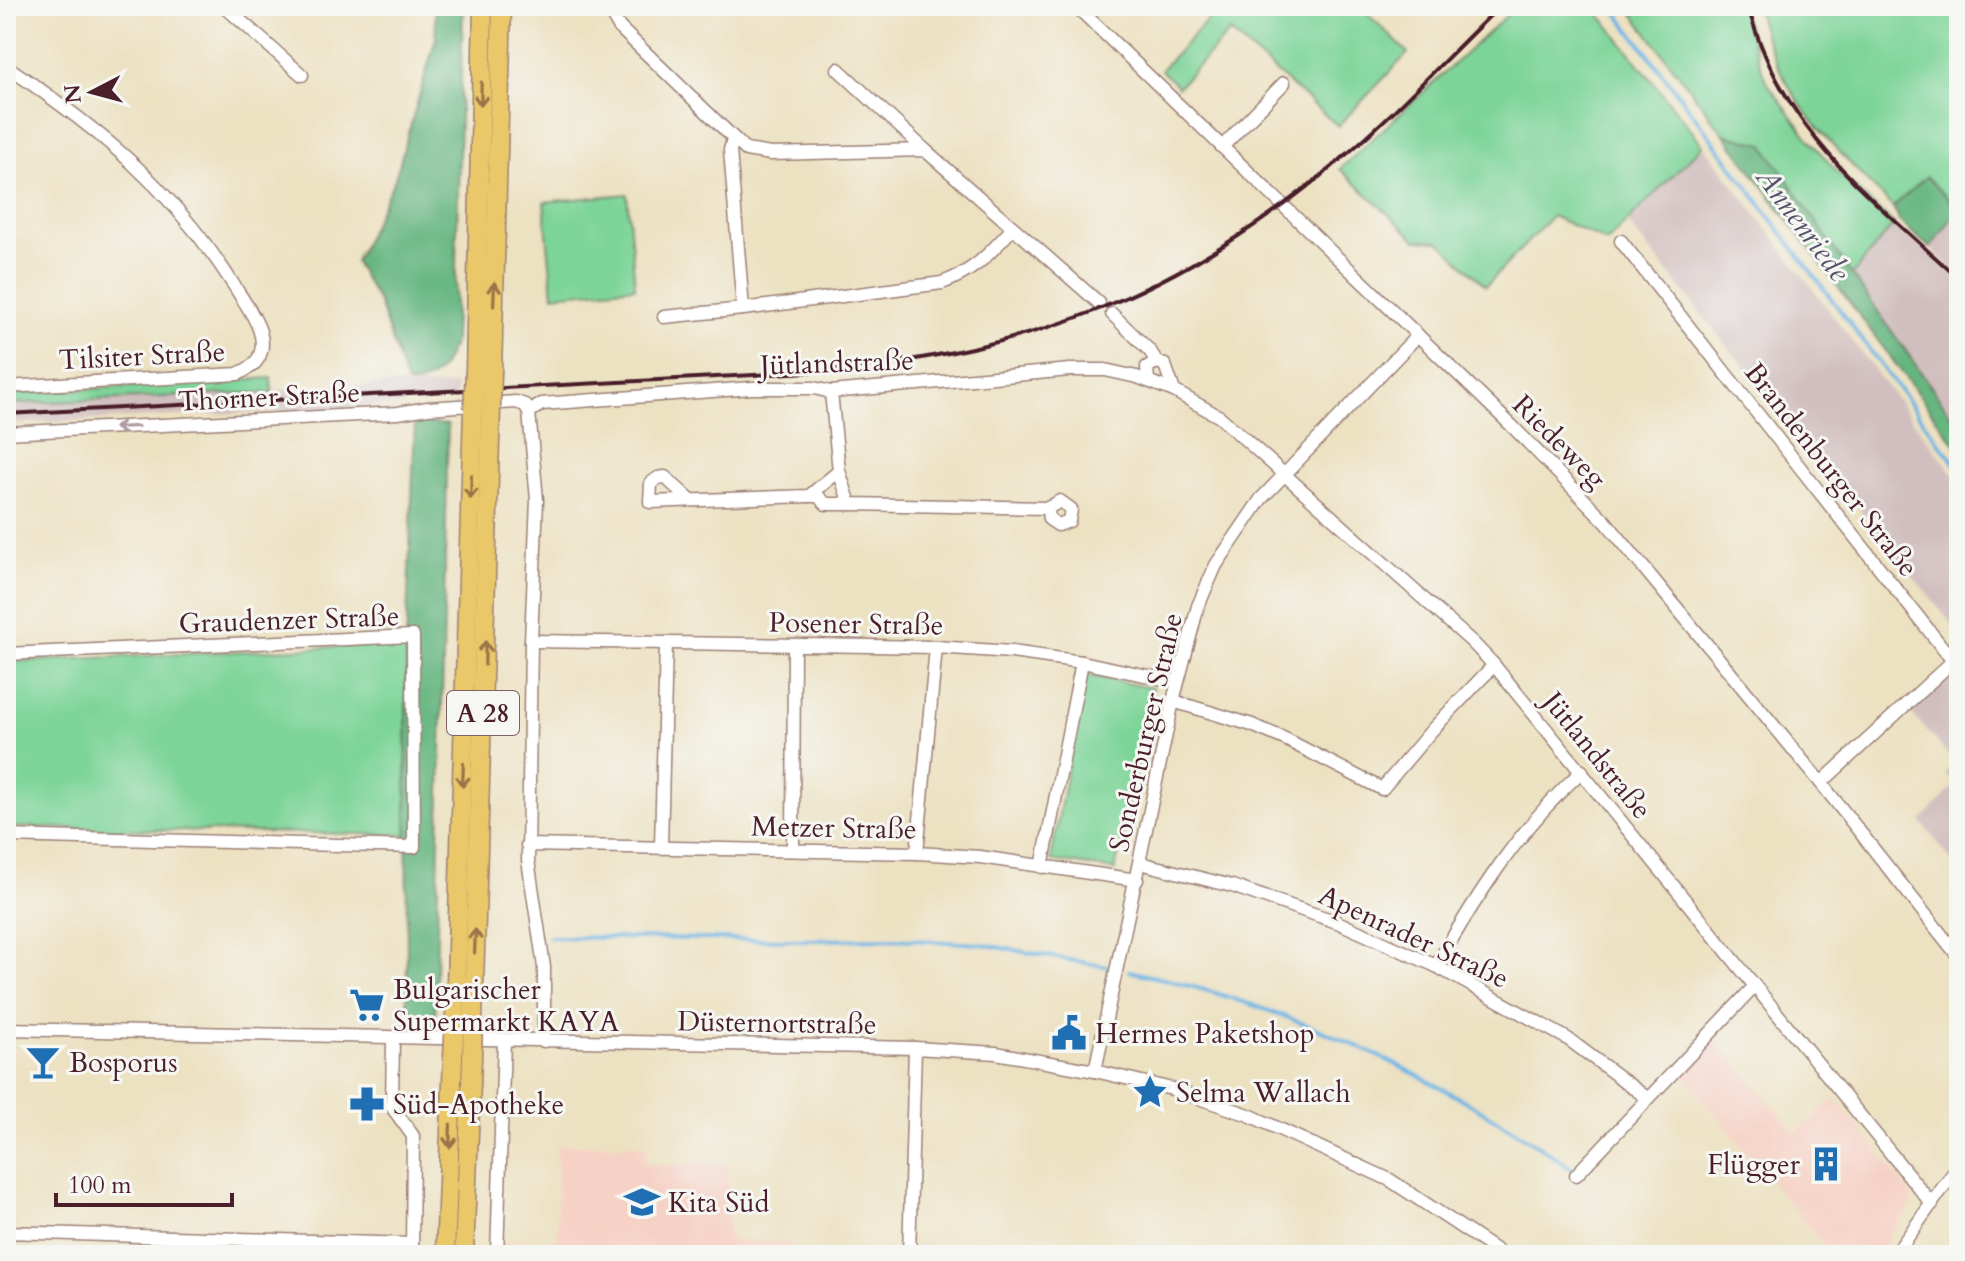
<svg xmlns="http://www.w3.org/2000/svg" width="1965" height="1261" viewBox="0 0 1965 1261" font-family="Cardo,serif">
<rect width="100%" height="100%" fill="#f6f6f2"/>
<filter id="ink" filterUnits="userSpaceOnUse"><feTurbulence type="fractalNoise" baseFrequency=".0125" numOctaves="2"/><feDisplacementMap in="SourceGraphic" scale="16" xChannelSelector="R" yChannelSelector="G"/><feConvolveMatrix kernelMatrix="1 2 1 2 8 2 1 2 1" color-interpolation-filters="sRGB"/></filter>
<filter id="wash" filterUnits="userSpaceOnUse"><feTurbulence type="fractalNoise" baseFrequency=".006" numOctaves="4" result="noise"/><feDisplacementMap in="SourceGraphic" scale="32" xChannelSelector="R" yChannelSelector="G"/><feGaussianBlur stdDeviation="1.8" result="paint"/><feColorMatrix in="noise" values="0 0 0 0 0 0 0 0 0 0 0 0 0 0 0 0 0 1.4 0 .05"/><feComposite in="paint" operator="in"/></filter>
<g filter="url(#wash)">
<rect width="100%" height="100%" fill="#ece1c1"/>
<!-- built -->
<g fill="#f6d1c5">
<polygon points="1714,1038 1796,1133 1835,1098 1911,1193 1912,1205 1876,1255 1833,1255 1829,1251 1681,1073"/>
<polygon points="557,1145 646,1145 646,1164 728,1164 728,1240 789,1243 789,1255 502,1255 503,1243 557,1240"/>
</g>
<!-- industrial -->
<g fill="#d1bfbf">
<polygon points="1703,145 1959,481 1959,633 1628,223"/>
<polygon points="1959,213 1959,275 1930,248"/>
<polygon points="1894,224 1959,279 1959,426 1852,275"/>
<polygon points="420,383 422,386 456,385 456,399 405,400 404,405 6,424 6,404"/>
<polygon points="1959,666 1959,871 1921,821 1955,785 1945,773 1955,762 1909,711"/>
</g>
<!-- green -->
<g fill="#7dd498" stroke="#647a62" stroke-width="2">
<polygon points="1204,6 1360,6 1408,53 1338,126 1230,32 1178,87 1161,70 1212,15"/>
<polygon points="1517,6 1593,6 1703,145 1607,242 1552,216 1486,286 1439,241 1416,240 1340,169"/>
<polygon points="1627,6 1740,6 1766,81 1812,143 1837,172 1894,224 1852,275 1763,144 1724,134"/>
<path d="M 1756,6 L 1959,6 L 1959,209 L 1926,177 L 1893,207 C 1830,143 1779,97 1756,6 Z"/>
<polygon points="627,194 635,287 553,295 544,202"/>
<polygon points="271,378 272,392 6,404 6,394"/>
<polygon points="406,644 406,835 6,827 6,662"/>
<polygon points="1084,675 1152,688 1115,870 1051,860"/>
<polygon points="188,1244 387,1251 395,1255 190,1255"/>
</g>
<!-- forest -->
<g fill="#66b680" stroke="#586a56" stroke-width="2">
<path d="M 435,6 L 463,6 L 454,341 C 444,367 438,383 407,384 L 379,303 L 355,262 L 395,179 L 436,38 Z"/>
<polygon points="1724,134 1763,144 1852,275 1959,426 1959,449"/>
<polygon points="1926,177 1959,209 1930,248 1899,221 1893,207"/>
<polygon points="415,422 448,425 435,1029 407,1028 406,644"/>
</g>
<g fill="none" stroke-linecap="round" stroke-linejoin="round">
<!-- stream -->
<g stroke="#6cb3e3" stroke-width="4">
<polyline points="1612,6 1959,469"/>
<polyline points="550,937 793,940 896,939 980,944 1109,967"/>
<path d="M 1129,971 C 1290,1005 1440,1077 1574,1170"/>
</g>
</g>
</g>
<g filter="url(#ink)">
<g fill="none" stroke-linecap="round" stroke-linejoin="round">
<!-- minor casing -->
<g stroke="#9b8076" stroke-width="15">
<g id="minor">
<polyline points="224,6 302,75"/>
<polyline points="607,6 619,27 746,150 771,154 925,150 1099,303"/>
<polyline points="1076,6 1511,425 1606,522 1821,783 1959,957"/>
<path d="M 6,66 C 102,131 172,188 235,287 C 247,307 276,341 254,364 C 250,368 243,371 238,374 L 6,387"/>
<polyline points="838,69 925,150"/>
<polyline points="733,139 730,150 743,309"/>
<polyline points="1222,147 1284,83"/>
<polyline points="1621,241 1953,661 1821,783"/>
<polyline points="1112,314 1150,351 1157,362"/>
<path d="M 664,317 L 743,309 L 942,283 C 975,271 989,254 1012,229"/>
<polyline points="1148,381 1147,367 1157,362 1165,365 1174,391"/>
<polyline points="529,412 542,404 752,388 814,388 831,392 1070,370 1105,370 1137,377 1174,391 1220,417 1472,642 1494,665 1932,1204"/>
<polyline points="529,412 537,500 531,641 528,860 544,967 544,1041"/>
<polyline points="6,433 398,413 428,408 516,402 525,405 529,412"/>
<polyline points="839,471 850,504 1048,508 1060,501 1071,509 1069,521 1058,525 1049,519 1048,508"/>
<polyline points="809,496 818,496 826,504 850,504"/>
<polyline points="690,500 665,477 658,478 651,483 650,502 809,496 839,471 831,392"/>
<polyline points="531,641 936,647 1012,652 1082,662 1177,682"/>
<polyline points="6,654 413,636 414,847 6,836"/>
<polyline points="1173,701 1252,725 1285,739 1382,789 1432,730 1494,665"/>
<polyline points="527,845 917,853 980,857 1137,880"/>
<polyline points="661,847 666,643"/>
<polyline points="793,850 794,645"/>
<polyline points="917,853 936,647"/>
<polyline points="1140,863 1232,886 1337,922 1436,966 1568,1039 1647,1098"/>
<polyline points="1042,867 1082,662"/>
<path d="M 1436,966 C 1477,895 1521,826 1582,771"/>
<polyline points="6,1029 915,1048 996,1053 1095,1071 1172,1089 1249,1115 1390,1180 1503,1255"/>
<polyline points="393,1038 392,1107 413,1136 412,1255"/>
<polyline points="1095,1071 1173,701 1198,606 1216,565 1261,499 1418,335"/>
<polyline points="1576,1175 1754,987"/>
<polyline points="6,1232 412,1244"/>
<polyline points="497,1255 504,1040"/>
<polyline points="909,1255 915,1048"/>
<polyline points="1895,1255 1959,1165"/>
</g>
</g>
<!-- highway casing -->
<g stroke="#9b8076" stroke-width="21">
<g id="highway">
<polyline points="475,372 483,6"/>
<polyline points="492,372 502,6"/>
<polyline points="455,1017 473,409"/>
<polyline points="473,1019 491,408"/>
<polyline points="445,1255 453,1058"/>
<polyline points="464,1255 472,1059"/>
</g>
</g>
<!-- minor -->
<use href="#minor" stroke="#fff" stroke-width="12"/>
<!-- highway -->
<use href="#highway" stroke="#eac769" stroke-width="18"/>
<!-- rail -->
<g stroke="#4a1f2b" stroke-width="4">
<path d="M 1748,6 C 1781,131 1869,196 1959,279"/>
<path d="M 6,414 L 809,372 C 1019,355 1172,300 1334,165 C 1393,116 1445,59 1500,6"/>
</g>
<!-- highway-bridge casing -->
<g stroke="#9b8076" stroke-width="21" stroke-linecap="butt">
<g id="highway-bridge">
<polyline points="491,408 492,372"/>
<polyline points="473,409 475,372"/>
<polyline points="453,1058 455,1017"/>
<polyline points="472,1059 473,1019"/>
</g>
</g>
<!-- highway-bridge -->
<use href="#highway-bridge" stroke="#eac769" stroke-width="18"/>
</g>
<!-- one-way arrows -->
<defs><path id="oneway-shaft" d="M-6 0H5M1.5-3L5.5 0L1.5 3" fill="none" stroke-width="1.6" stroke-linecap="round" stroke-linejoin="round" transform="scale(2)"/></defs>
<g stroke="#9a734a">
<use href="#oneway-shaft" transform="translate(481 94) rotate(91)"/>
<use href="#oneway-shaft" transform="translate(494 294) rotate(-88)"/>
<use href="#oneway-shaft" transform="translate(471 487) rotate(92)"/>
<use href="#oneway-shaft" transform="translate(485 653) rotate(-89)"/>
<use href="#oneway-shaft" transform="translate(463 775) rotate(92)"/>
<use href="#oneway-shaft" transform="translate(475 941) rotate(-88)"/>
<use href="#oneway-shaft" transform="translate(450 1136) rotate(92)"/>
</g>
<use stroke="#ae9aa0" href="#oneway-shaft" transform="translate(126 427) rotate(177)"/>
</g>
<!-- icons -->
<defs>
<g id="supermarket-bare" transform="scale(2.76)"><path d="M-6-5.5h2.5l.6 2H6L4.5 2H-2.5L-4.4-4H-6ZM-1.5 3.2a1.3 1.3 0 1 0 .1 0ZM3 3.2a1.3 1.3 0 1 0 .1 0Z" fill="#1f6fb2" stroke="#f6f6f2" stroke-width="2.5" paint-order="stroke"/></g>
<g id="civic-bare" transform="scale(2.76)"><path d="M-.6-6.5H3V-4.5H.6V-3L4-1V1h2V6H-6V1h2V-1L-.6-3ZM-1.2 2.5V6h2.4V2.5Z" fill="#1f6fb2" stroke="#f6f6f2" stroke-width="2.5" paint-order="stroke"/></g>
<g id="bar-bare" transform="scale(2.76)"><path d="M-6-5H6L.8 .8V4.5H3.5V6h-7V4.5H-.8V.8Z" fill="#1f6fb2" stroke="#f6f6f2" stroke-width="2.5" paint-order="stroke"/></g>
<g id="sight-bare" transform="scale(2.76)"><path d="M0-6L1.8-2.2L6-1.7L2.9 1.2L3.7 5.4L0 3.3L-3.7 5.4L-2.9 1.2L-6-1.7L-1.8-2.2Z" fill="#1f6fb2" stroke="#f6f6f2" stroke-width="2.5" paint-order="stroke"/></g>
<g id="pharmacy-bare" transform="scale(2.76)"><path d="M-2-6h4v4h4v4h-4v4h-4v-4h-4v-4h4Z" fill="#1f6fb2" stroke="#f6f6f2" stroke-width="2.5" paint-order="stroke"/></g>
<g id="building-bare" transform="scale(2.76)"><path d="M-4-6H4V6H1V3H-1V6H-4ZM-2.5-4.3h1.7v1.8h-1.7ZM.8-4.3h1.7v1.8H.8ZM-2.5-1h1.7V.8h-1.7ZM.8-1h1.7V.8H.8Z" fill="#1f6fb2" stroke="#f6f6f2" stroke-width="2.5" paint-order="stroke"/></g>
<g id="school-bare" transform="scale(2.76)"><path d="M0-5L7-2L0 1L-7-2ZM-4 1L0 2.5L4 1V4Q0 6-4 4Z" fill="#1f6fb2" stroke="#f6f6f2" stroke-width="2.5" paint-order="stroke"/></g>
</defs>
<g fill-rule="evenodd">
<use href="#supermarket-bare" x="367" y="1005"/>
<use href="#civic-bare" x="1069" y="1033"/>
<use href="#bar-bare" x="43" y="1062"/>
<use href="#sight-bare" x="1150" y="1092"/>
<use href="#pharmacy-bare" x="367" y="1104"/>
<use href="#building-bare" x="1826" y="1164"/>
<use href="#school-bare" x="642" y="1202"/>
</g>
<g text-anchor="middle" stroke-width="6" stroke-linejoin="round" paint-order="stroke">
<!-- shield labels -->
<rect fill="#f6f6f2" stroke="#7e6067" stroke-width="2" x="447" y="691" width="72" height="44" rx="6"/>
<g font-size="26" font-weight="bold" fill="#4a1f2b">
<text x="483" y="722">A 28</text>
</g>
<!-- street labels -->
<g font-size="28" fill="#4a1f2b" stroke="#f6f6f2">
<text transform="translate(142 355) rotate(-3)" y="10">Tilsiter Straße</text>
<text transform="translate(837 362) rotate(-2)" y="10">Jütlandstraße</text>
<text transform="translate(269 396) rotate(-3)" y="10">Thorner Straße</text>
<text transform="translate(1560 441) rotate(45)" y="10">Riedeweg</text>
<text transform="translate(1832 469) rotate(52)" y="10">Brandenburger Straße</text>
<text transform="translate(289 619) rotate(-2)" y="10">Graudenzer Straße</text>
<text transform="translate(856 623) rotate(1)" y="10">Posener Straße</text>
<text transform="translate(1145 732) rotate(-77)" y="10">Sonderburger Straße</text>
<text transform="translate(1598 755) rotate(51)" y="10">Jütlandstraße</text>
<text transform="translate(834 827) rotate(1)" y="10">Metzer Straße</text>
<text transform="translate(1414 936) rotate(25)" y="10">Apenrader Straße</text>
<text transform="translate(777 1022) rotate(1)" y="10">Düsternortstraße</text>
</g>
<!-- poi labels -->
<g font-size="28" fill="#4a1f2b" stroke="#f6f6f2" text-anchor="start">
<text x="393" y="999">Bulgarischer<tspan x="393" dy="32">Supermarkt KAYA</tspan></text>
<text x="1095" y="1043">Hermes Paketshop</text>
<text x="69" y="1072">Bosporus</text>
<text x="1176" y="1102">Selma Wallach</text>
<text x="393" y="1114">Süd-Apotheke</text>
<text x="1800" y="1174" text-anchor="end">Flügger</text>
<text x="668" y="1212">Kita Süd</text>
</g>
<!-- water labels -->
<g font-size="30" font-style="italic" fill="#56536b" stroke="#f6f6f2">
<text transform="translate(1803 224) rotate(53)" y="10">Annenriede</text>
</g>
</g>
<!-- margin -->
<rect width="1965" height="1261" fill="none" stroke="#f6f6f2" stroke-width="32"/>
<!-- north arrow -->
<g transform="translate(92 92) rotate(264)" stroke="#f6f6f2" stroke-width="6" paint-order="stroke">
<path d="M0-6L14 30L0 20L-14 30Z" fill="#4a1f2b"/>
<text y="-12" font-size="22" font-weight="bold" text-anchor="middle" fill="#4a1f2b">N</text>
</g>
<!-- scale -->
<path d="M56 1193v12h176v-12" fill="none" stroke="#4a1f2b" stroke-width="4"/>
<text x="68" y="1193" font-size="24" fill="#4a1f2b" stroke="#f6f6f2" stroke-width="6" paint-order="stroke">100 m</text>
</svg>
